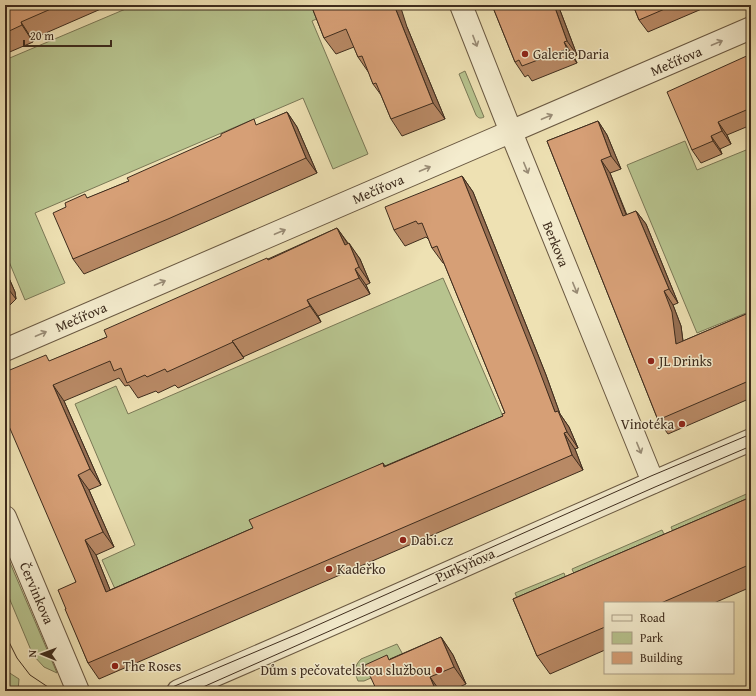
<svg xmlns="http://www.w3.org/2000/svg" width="756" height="696" viewBox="0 0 756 696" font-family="'Gentium Book Plus',serif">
<rect width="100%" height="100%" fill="#eee1b3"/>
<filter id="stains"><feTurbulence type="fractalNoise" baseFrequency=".005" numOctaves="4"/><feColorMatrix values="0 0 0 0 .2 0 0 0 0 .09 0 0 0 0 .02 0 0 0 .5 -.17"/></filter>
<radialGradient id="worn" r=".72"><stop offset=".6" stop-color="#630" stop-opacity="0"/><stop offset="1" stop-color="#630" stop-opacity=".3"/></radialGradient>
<!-- green -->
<g fill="#b7c38e" stroke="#7a7856">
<polygon points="135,5 326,5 329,13 312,21 368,154 333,169 303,98 35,213 65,283 25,300 5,252 5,60"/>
<path d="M 465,71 L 484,117 C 480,119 478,118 476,115 L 459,74 Z"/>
<polygon points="685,141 697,170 751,148 751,311 697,333 627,165"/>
<polygon points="443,278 505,421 115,589 102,560 135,545 75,404 116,386 128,414"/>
<polygon points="751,492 751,520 681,549 671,527"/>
<polygon points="662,530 673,553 582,593 572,569"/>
<polygon points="5,551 57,673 44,667 33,655 5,588"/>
<polygon points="564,573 573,596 525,617 515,593"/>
<path d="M 397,644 L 406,660 L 405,663 L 364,681 L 358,681 C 354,672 354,666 361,659 Z"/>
<polygon points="5,670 19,679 18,691 5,691"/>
</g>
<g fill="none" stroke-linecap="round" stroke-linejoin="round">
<!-- minor casing -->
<g stroke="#6a5942" stroke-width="24">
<g id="minor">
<polyline points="461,5 511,132 653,482"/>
<polyline points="5,350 751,28"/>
<polyline points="5,517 78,691"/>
<path d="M 178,691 C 370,609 559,522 751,440"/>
</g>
</g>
<!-- minor -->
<use href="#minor" stroke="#f4ecce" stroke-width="22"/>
<!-- tram -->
<g stroke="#3e2c1d" stroke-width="1">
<polyline points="5,634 17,658 30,675 54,691"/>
<polyline points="163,691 300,633 651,476 751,434"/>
<polyline points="194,691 655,487 751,446"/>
</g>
</g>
<!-- wall -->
<g fill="#b88965" stroke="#3e2c1d">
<polygon points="5,5 110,5 32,39 33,42 5,54"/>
<polygon points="492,5 558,5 577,55 574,57 577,63 532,81 528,75 525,77 515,62"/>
<polygon points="633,5 711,5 648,32 639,20"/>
<polygon points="313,10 407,27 445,119 402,136 391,119 381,95 373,84 369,73 358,57 354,47 336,54 324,38"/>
<polygon points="751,54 751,125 727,135 731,144 720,149 722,154 701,163 692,150"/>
<polygon points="287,112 297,127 317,173 178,234 84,274 73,259 66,207 88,198 129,181"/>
<polygon points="598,121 607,135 621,169 610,173 627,215 636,211 646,224 678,303 673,305 681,326 683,341 751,312 751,398 668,434 658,420 547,141"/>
<polygon points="462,176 473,192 546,375 560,414 569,427 578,448 575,449 583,470 99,679 88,663 66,609 76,582 50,361 107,337 268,259 337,228 348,243 360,259 370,283 366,285 370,294 318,316 321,322 243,357 244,358 178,388 175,385 158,393 156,391 138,398 129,385 125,386 119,378 64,401 101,485 89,490 114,547 96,555 110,590 253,528 383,463 385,466 503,416 505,413 444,263 443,263 432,248 429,240 426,237 405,246 394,230"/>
<polygon points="5,269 15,292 16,299 7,308 5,309"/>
<polygon points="751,497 751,587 714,603 605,603 605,650 550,674 537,656 513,599"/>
<polygon points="441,637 453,655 466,684 451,691 377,691 390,659"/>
</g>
<!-- shaded-wall -->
<g fill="#966f53" stroke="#3e2c1d">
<polygon points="394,5 400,5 407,27 445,119 433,103"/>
<polygon points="554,5 558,5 577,55 567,41"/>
<polygon points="21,22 32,39 33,42 22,25"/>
<polygon points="564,42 574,57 577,63 567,49"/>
<polygon points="287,112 297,127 317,173 306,158"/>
<polygon points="598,121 607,135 621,169 611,156"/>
<polygon points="718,122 727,135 731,144 722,131"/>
<polygon points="711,136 720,149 722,154 713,141"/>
<polygon points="601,160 610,173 632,230 623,216"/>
<polygon points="462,176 473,192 546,375 560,414 569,427 578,448 567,432 555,412"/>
<polygon points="636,211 646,224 678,303 669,289"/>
<polygon points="337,228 348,244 345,245"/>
<polygon points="349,243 360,259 370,283 359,267"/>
<polygon points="5,269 15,292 16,299 6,286 5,278"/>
<polygon points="355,269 366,285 370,294 359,278"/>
<polygon points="664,291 673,305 681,326 685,357 676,344"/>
<polygon points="307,300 318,316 321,322 310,306"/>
<polygon points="232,341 243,357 244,358 233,342"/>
<polygon points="53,385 64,401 101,485 90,469"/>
<polygon points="564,433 575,449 583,470 572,455"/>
<polygon points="78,475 89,490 114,547 103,532"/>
<polygon points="85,540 96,555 117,607 106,592"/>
<polygon points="441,637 453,655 466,684 454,667"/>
<polygon points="430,677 440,691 436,691"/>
</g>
<!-- building -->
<g fill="#d69f76" stroke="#3e2c1d">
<polygon points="5,5 60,5 21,22 22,25 5,33"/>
<polygon points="324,5 394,5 433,103 391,119 376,83 373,84 362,56 358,57 346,29 324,38 313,10"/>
<polygon points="492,5 554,5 567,41 564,42 567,49 522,66 519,60 515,62"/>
<polygon points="633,5 674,5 639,20"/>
<polygon points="751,54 751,108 718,122 722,131 711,136 713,141 692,150 667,92"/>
<polygon points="287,112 306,158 168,219 73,259 53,213 66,207 65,203 85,194 87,198 129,181 127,178 221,136 221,134 254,119 256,125"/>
<polygon points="598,121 611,156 601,160 623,216 636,211 669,289 664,291 672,312 676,344 751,312 751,380 658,420 547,141"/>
<polygon points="462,176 535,359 555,412 558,411 567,432 564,433 572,455 88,663 65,609 66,609 58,590 76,582 5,417 5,372 46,355 49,361 107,337 104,330 267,258 268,260 337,228 345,245 349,243 359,267 355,269 359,278 307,300 310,306 232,341 233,342 167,372 165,369 147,377 145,375 127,383 121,368 114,371 110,361 53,385 90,469 78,475 103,532 85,540 106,592 253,528 249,520 383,463 384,467 503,416 502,414 505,413 437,246 432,248 422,223 418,224 416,221 394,230 385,207"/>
<polygon points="5,278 6,286 5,287"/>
<polygon points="751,497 751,564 661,603 605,603 605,627 537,656 513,599"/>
<polygon points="441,637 454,667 430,677 436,691 377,691 365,665 387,655 389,660"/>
</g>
<!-- one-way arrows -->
<defs><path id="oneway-shaft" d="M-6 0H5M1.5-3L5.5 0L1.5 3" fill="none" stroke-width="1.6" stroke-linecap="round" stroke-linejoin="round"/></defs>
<g stroke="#998c76">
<use href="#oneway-shaft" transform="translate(475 41) rotate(69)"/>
<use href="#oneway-shaft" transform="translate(717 43) rotate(-23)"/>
<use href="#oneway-shaft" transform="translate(547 117) rotate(-23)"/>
<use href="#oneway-shaft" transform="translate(526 168) rotate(68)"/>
<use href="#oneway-shaft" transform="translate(425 169) rotate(-23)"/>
<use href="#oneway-shaft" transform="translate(280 232) rotate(-23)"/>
<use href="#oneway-shaft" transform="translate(160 283) rotate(-23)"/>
<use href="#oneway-shaft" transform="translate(575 288) rotate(68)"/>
<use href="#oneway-shaft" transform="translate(41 334) rotate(-23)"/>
<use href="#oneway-shaft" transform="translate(639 448) rotate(68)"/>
</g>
<!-- markers -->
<g fill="#8f2418" stroke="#f4ecce" stroke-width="1.5">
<circle cx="525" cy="54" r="4"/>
<circle cx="651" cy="361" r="4"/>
<circle cx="682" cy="424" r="4"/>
<circle cx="403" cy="540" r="4"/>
<circle cx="329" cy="569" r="4"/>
<circle cx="115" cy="666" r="4"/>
<circle cx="439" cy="670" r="4"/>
</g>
<g text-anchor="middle" stroke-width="3" stroke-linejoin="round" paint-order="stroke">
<!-- poi labels -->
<g font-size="14" fill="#3e2c1d" stroke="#f4ecce" text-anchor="start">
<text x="533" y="59">Galerie Daria</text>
<text x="659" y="366">JL Drinks</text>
<text x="674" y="429" text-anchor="end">Vinotéka</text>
<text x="411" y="545">Dabi.cz</text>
<text x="337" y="574">Kadeřko</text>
<text x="123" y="671">The Roses</text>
<text x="431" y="675" text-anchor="end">Dům s pečovatelskou službou</text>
</g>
<!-- street labels -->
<g font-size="14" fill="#3e2c1d" stroke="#f4ecce">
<text transform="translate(676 61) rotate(-23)" y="5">Mečířova</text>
<text transform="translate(378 189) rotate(-23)" y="5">Mečířova</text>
<text transform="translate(556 244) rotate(68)" y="5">Berkova</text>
<text transform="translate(81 317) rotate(-23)" y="5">Mečířova</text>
<text transform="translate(465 565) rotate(-24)" y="5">Purkyňova</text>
<text transform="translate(37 593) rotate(67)" y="5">Červinkova</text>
</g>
</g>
<!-- margin -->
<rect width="756" height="696" fill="none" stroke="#eee1b3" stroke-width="20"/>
<rect x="6" y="6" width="744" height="684" fill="none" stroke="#3e2c1d" stroke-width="2"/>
<rect x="10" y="10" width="736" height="676" fill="none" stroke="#3e2c1d"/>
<!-- legend -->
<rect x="604" y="602" width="130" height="72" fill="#f4ecce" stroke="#ab9f87"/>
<rect x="612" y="615" width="20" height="6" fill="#f4ecce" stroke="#ab9f87"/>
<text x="640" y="622" font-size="12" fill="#3e2c1d">Road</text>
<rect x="612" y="632" width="20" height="12" fill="#b7c38e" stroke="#ab9f87"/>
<text x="640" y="642" font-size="12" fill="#3e2c1d">Park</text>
<rect x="612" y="652" width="20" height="12" fill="#d69f76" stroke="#ab9f87"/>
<text x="640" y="662" font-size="12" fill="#3e2c1d">Building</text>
<!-- north arrow -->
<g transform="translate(42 654) rotate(271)" stroke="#f4ecce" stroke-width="3" paint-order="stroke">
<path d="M0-3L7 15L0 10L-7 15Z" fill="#3e2c1d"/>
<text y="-6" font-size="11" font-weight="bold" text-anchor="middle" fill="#3e2c1d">N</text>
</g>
<!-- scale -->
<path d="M24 40v6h87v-6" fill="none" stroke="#3e2c1d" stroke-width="2"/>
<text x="30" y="40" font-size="12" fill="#3e2c1d" stroke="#f4ecce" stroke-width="3" paint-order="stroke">20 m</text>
<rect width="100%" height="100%" filter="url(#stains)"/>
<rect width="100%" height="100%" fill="url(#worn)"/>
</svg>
